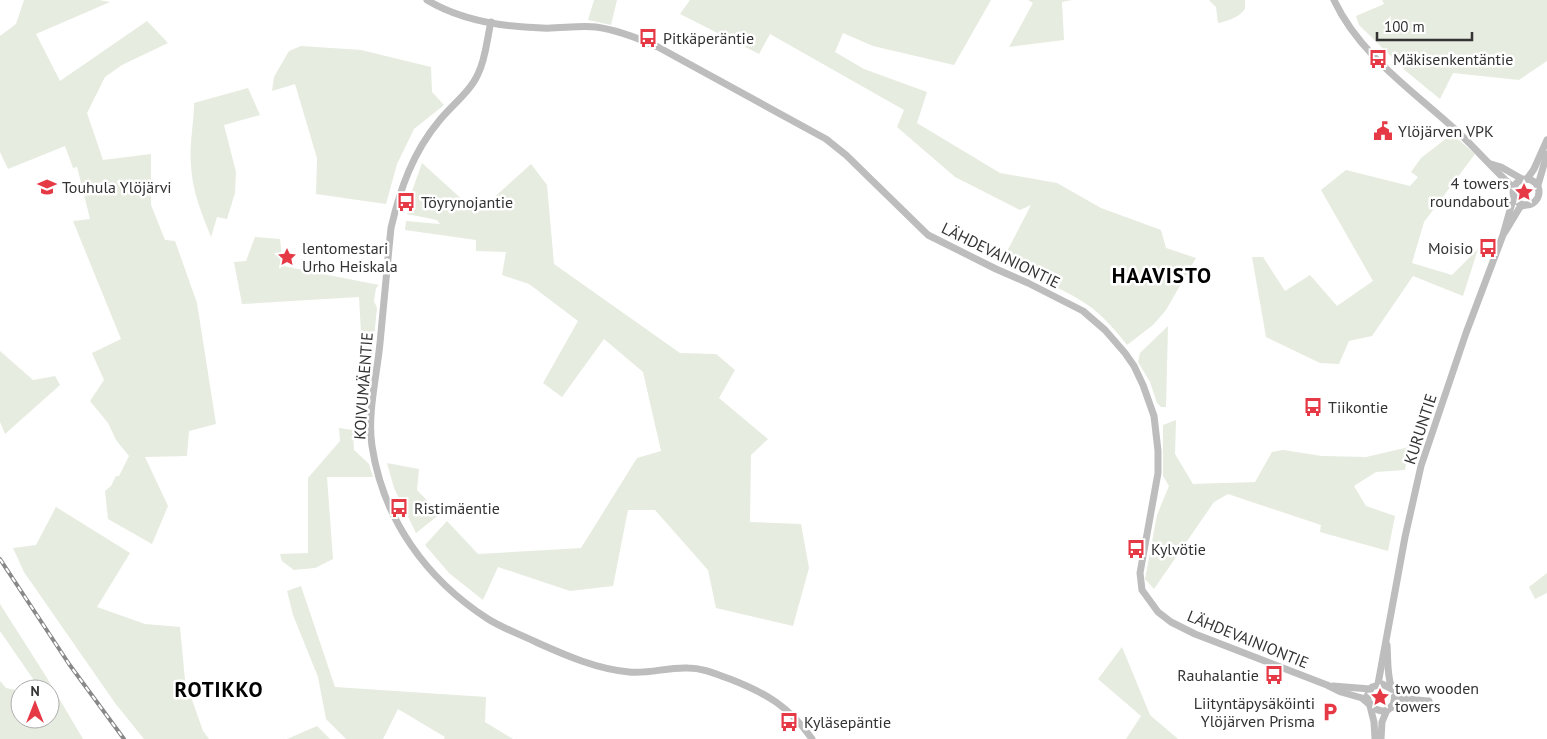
<svg xmlns="http://www.w3.org/2000/svg" width="1547" height="739" viewBox="0 0 1547 739" font-family="'PT Sans',sans-serif">
<rect width="100%" height="100%" fill="#fff"/>
<!-- green -->
<g fill="#e6ecdf">
<polygon points="24,0 99,0 110,2 36,34 60,81 147,21 168,43 122,65 105,77 87,113 103,160 151,154 151,205 165,240 175,241 197,303 216,424 189,431 187,456 145,457 168,506 152,544 108,519 105,491 111,486 116,476 119,476 129,456 116,440 108,423 90,401 104,380 92,353 121,339 73,221 90,219 77,167 73,168 65,146 8,169 0,152 0,36 16,24"/>
<polygon points="594,0 617,0 611,25 588,20"/>
<path d="M 690,0 L 991,0 L 954,65 L 873,46 L 843,33 L 835,52 L 864,69 L 927,92 L 917,123 L 1000,173 L 1057,183 L 1101,208 L 1161,230 L 1166,248 L 1196,258 L 1166,310 L 1153,325 L 1127,345 C 1117,332 1105,318 1092,308 C 1065,288 1031,277 1001,263 L 1031,205 L 1020,210 L 955,177 L 897,127 L 904,110 L 770,34 L 759,54 L 680,14 Z"/>
<polygon points="1028,0 1072,0 1062,2 1064,40 1009,47 1033,3"/>
<path d="M 1209,0 L 1245,0 L 1245,9 C 1239,17 1229,21 1218,23 L 1216,7 Z"/>
<polygon points="1382,0 1547,0 1547,61 1519,80 1453,73 1440,99 1407,72 1359,25 1356,16 1384,4"/>
<polygon points="301,46 361,50 431,67 432,92 444,105 414,129 397,164 386,204 316,194 317,158 295,84 272,91 274,77 289,51"/>
<path d="M 248,88 L 260,115 L 224,125 L 236,172 L 235,193 L 227,219 L 217,217 L 211,237 C 202,214 192,191 191,165 C 189,145 194,123 194,103 Z"/>
<polygon points="1452,134 1475,154 1424,222 1412,263 1452,275 1478,249 1463,296 1413,276 1372,336 1349,341 1339,364 1320,363 1266,337 1252,257 1263,257 1285,291 1310,275 1337,306 1373,281 1321,190 1346,170 1410,186 1418,177 1411,172 1421,158"/>
<polygon points="422,163 477,213 531,164 547,185 554,264 680,353 716,354 735,370 719,398 768,439 751,455 750,522 801,524 809,568 793,626 716,608 708,570 655,510 628,510 613,586 570,591 498,567 483,600 449,573 425,545 447,521 478,554 581,548 637,458 661,451 643,372 604,339 562,397 543,383 578,321 529,284 502,275 506,252 476,251 476,240 405,230 406,221 440,224 437,220 407,214 411,194"/>
<polygon points="255,237 280,239 283,266 379,285 376,288 374,301 377,308 365,427 361,425 359,421 363,367 359,297 242,304 234,262 246,261"/>
<polygon points="1168,326 1166,407 1161,407 1157,403 1150,382 1138,362 1140,353"/>
<polygon points="0,351 33,380 55,376 60,385 5,434 0,422"/>
<polygon points="1176,420 1175,454 1193,484 1255,482 1272,452 1283,450 1322,456 1366,457 1409,447 1405,470 1376,472 1354,486 1366,506 1395,516 1388,551 1320,532 1321,525 1228,494 1214,502 1154,589 1145,579 1157,515 1169,486 1163,476 1163,425"/>
<polygon points="339,428 353,430 354,450 369,464 373,477 327,477 333,559 315,568 294,570 282,561 280,554 308,553 308,478 340,441"/>
<polygon points="387,463 419,469 417,490 440,514 416,533 394,488"/>
<polygon points="56,507 130,553 97,607 145,624 180,627 185,680 203,731 209,739 144,739 115,703 24,572 13,548 36,545"/>
<polygon points="1547,573 1547,593 1535,599 1529,587"/>
<polygon points="301,586 335,687 486,697 485,722 513,739 444,739 445,737 398,709 383,739 346,739 326,719 318,677 293,615 287,591"/>
<polygon points="0,604 47,678 83,739 0,739 0,681 6,688 20,691 20,719 50,719 50,689 40,689 0,631"/>
<polygon points="1122,647 1150,715 1178,739 1126,739 1141,716 1098,679"/>
<polygon points="317,726 330,739 287,739"/>
</g>
<g fill="none" stroke-linecap="round" stroke-linejoin="round">
<!-- secondary -->
<g stroke="#bdbdbd" stroke-width="7">
<path d="M 427,0 C 460,20 504,27 542,28 C 559,29 578,25 596,27 C 617,30 638,38 658,47 L 826,139 L 846,155 L 928,235 L 996,269 L 1028,283 L 1083,311 L 1105,330 L 1125,353 L 1134,366 L 1143,385 L 1154,416 L 1158,451 L 1158,473 L 1140,573 L 1142,590 L 1158,612 L 1171,622 L 1195,634 L 1327,685 L 1341,692 L 1362,698 L 1369,704"/>
<path d="M 1334,0 C 1360,56 1415,92 1459,133 C 1478,151 1495,171 1514,188"/>
<path d="M 491,22 C 487,38 486,58 478,74 C 470,92 452,105 439,121 C 413,152 400,189 391,228 C 387,266 384,304 380,343 C 377,375 367,414 372,446 C 383,519 426,579 488,619 C 504,629 522,635 538,643 C 567,656 597,669 629,672 C 649,674 668,667 688,668 C 703,668 716,674 730,679 C 766,693 790,707 812,739"/>
<polyline points="1491,164 1501,167 1522,179"/>
<circle cx="1526" cy="192" r="13"/>
<polyline points="1527,179 1534,169 1547,140"/>
<polyline points="1538,185 1547,154"/>
<polyline points="1505,232 1520,207 1525,205"/>
<path d="M 1387,645 C 1388,659 1387,673 1391,686 C 1393,691 1396,695 1394,701 C 1390,718 1369,711 1367,696 L 1372,687 L 1382,684 L 1392,689"/>
<polyline points="1378,684 1405,537 1421,466 1466,333 1503,235 1514,196"/>
<polyline points="1333,686 1370,689"/>
<polyline points="1394,693 1399,698 1427,701"/>
<polyline points="1370,706 1374,722 1375,739"/>
<polyline points="1391,707 1423,705 1429,701"/>
<polyline points="1381,739 1382,722 1387,710"/>
</g>
<!-- rail casing -->
<g stroke="#888" stroke-width="4">
<polyline id="rail" points="0,559 69,664 124,739"/>
</g>
<!-- rail -->
<use href="#rail" stroke="#fff" stroke-width="2" stroke-dasharray="5.5" stroke-linecap="butt"/>
</g>
<!-- icons -->
<defs>
<g id="bus-bare" transform="scale(1.5)"><path d="M-5-6H5V4H4V6H2V4H-2V6H-4V4H-5ZM-3.5-4V0h7V-4ZM-3.5 1.2v1.5H-2V1.2ZM2 1.2v1.5H3.5V1.2Z" fill="#e63946" stroke="#fff" stroke-width="2.5" paint-order="stroke"/></g>
<g id="civic-bare" transform="scale(1.5)"><path d="M-.6-6.5H3V-4.5H.6V-3L4-1V1h2V6H-6V1h2V-1L-.6-3ZM-1.2 2.5V6h2.4V2.5Z" fill="#e63946" stroke="#fff" stroke-width="2.5" paint-order="stroke"/></g>
<g id="school-bare" transform="scale(1.5)"><path d="M0-5L7-2L0 1L-7-2ZM-4 1L0 2.5L4 1V4Q0 6-4 4Z" fill="#e63946" stroke="#fff" stroke-width="2.5" paint-order="stroke"/></g>
<g id="sight-bare" transform="scale(1.5)"><path d="M0-6L1.8-2.2L6-1.7L2.9 1.2L3.7 5.4L0 3.3L-3.7 5.4L-2.9 1.2L-6-1.7L-1.8-2.2Z" fill="#e63946" stroke="#fff" stroke-width="2.5" paint-order="stroke"/></g>
<g id="parking-bare" transform="scale(1.5)"><path d="M-3.5-5.5H1a3.5 3.5 0 0 1 0 7H-1V5.5H-3.5ZM-1-3.4V-.6H.8a1.4 1.4 0 0 0 0-2.8Z" fill="#e63946" stroke="#fff" stroke-width="2.5" paint-order="stroke"/></g>
</defs>
<g fill-rule="evenodd">
<use href="#bus-bare" x="648" y="38"/>
<use href="#bus-bare" x="1378" y="59"/>
<use href="#civic-bare" x="1383" y="131"/>
<use href="#school-bare" x="47" y="187"/>
<use href="#sight-bare" x="1524" y="192"/>
<use href="#bus-bare" x="406" y="202"/>
<use href="#bus-bare" x="1488" y="248"/>
<use href="#sight-bare" x="287" y="257"/>
<use href="#bus-bare" x="1313" y="407"/>
<use href="#bus-bare" x="399" y="508"/>
<use href="#bus-bare" x="1136" y="549"/>
<use href="#bus-bare" x="1274" y="675"/>
<use href="#sight-bare" x="1380" y="697"/>
<use href="#parking-bare" x="1330" y="712"/>
<use href="#bus-bare" x="789" y="722"/>
</g>
<g text-anchor="middle" stroke-width="5" stroke-linejoin="round" paint-order="stroke">
<!-- poi labels -->
<g font-size="16" fill="#333" stroke="#fff" text-anchor="start">
<text x="663" y="44">Pitkäperäntie</text>
<text x="1393" y="65">Mäkisenkentäntie</text>
<text x="1398" y="137">Ylöjärven VPK</text>
<text x="1509" y="189" text-anchor="end">4 towers<tspan x="1509" dy="18">roundabout</tspan></text>
<text x="62" y="193">Touhula Ylöjärvi</text>
<text x="421" y="208">Töyrynojantie</text>
<text x="302" y="254">lentomestari<tspan x="302" dy="18">Urho Heiskala</tspan></text>
<text x="1473" y="254" text-anchor="end">Moisio</text>
<text x="1328" y="413">Tiikontie</text>
<text x="414" y="514">Ristimäentie</text>
<text x="1151" y="555">Kylvötie</text>
<text x="1259" y="681" text-anchor="end">Rauhalantie</text>
<text x="1395" y="694">two wooden<tspan x="1395" dy="18">towers</tspan></text>
<text x="1315" y="709" text-anchor="end">Liityntäpysäköinti<tspan x="1315" dy="18">Ylöjärven Prisma</tspan></text>
<text x="804" y="728">Kyläsepäntie</text>
</g>
<!-- street labels -->
<g font-size="16" fill="#333" stroke="#fff">
<text transform="translate(1001 255) rotate(26)" y="6">LÄHDEVAINIONTIE</text>
<text transform="translate(363 386) rotate(-86)" y="6">KOIVUMÄENTIE</text>
<text transform="translate(1420 429) rotate(-72)" y="6">KURUNTIE</text>
<text transform="translate(1248 639) rotate(22)" y="6">LÄHDEVAINIONTIE</text>
</g>
<!-- district labels -->
<g font-size="21" font-weight="bold" letter-spacing="1" fill="#000" stroke="#fff">
<text x="1162" y="283">HAAVISTO</text>
<text x="219" y="697">ROTIKKO</text>
</g>
</g>
<!-- north arrow -->
<g transform="translate(35 704)"><circle r="24" fill="#ffffff" stroke="#adadad"/>
<path d="M0-4L9 19L0 12L-9 19Z" fill="#e63946"/>
<text y="-8" font-size="14" font-weight="bold" text-anchor="middle" fill="#333333">N</text>
</g>
<!-- scale -->
<path d="M1377 32v8h95v-8" fill="none" stroke="#333333" stroke-width="2.5"/>
<text x="1384" y="32" font-size="15" fill="#333333" stroke="#ffffff" stroke-width="4" paint-order="stroke">100 m</text>
</svg>
